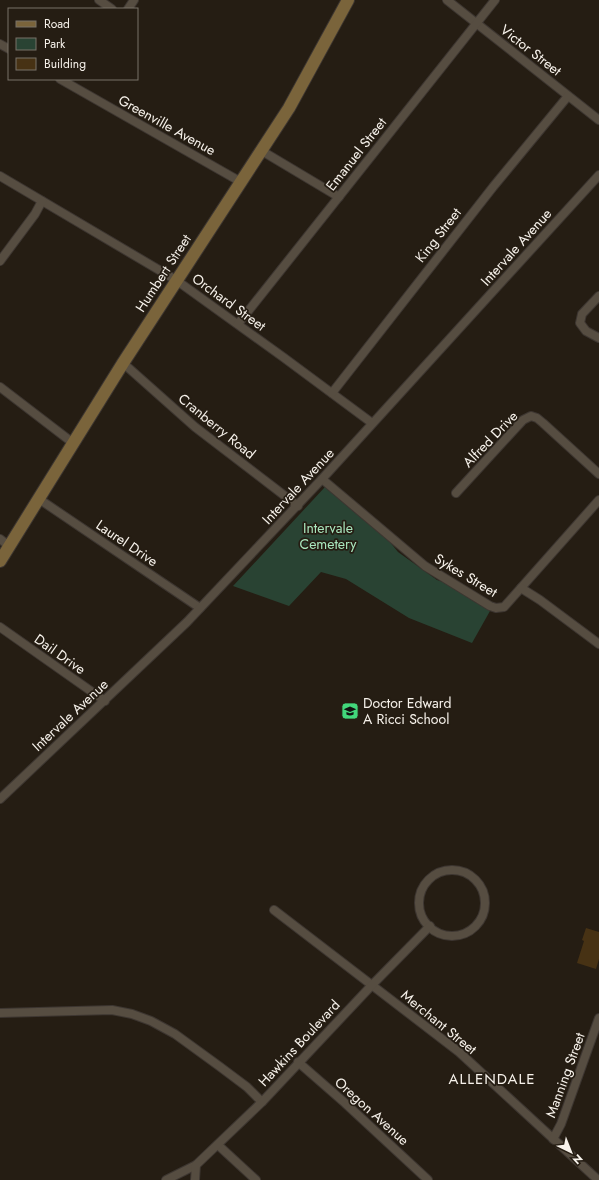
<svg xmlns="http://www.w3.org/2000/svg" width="599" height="1180" viewBox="0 0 599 1180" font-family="Jost,sans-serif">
<rect width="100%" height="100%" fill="#251d13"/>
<!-- green -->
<polygon fill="#294333" points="325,487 386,537 398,552 437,580 449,584 490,611 472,643 409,618 346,579 321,572 289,606 233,586"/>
<!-- building -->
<polygon fill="#473214" points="586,928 599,932 599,959 596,969 577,963 584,941 582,940"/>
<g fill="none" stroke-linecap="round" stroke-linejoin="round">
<!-- street casing -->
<g stroke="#3d3631" stroke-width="10">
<g id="street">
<polyline points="99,0 112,9"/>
<polyline points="447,0 599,120"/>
<polyline points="128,9 134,0"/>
<polyline points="0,44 9,49"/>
<polyline points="60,79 241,182"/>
<polyline points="262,151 339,197"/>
<polyline points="0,176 176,280 283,357 372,423"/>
<polyline points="0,261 35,214 42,201"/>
<polyline points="599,296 582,314 580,323 586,331 599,338"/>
<polyline points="238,324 495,0"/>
<polyline points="123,363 195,427 298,506"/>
<polyline points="0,387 73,443"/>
<polyline points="332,393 493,187 568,96"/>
<polyline points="322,479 425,566 490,606 496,608 504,607 599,500"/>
<polyline points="456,493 523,420 531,416 537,418 543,423 599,474"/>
<polyline points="39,499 200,608"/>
<polyline points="0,539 9,546"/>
<polyline points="521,588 540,600 599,644"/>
<polyline points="0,627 105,701"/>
<polyline points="0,799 187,622 322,479 599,175"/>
<circle cx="452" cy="903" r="33"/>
<polyline points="274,910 459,1052 598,1180"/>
<polyline points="0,1013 112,1010 132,1014 151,1021 175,1034 219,1066 247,1087 262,1102"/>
<polyline points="298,1062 345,1103 428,1180"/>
<polyline points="553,1139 561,1124 599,1018"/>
<polyline points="218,1145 256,1180"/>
<polyline points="166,1180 196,1165"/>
<polyline points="195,1180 196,1165 262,1102 372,985 430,926"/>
</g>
</g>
<!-- secondary casing -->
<g stroke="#3d3631" stroke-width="14">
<polyline id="secondary" points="0,561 123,363 289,108 348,0"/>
</g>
<!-- street -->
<use href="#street" stroke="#564d41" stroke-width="8"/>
<!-- secondary -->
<use href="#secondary" stroke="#7a643b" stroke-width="12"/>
</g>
<!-- icons -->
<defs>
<g id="school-square" transform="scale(0.9)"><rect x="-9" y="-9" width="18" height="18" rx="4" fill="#42d77b" stroke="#251d13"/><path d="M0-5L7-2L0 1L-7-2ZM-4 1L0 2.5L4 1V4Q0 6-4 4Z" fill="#111"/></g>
</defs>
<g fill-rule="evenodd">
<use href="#school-square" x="350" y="711"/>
</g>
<g text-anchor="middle" stroke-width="3.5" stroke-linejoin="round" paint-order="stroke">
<!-- street labels -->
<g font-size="14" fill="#f7f2eb" stroke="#251d13">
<text transform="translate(531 50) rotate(38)" y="5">Victor Street</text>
<text transform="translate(167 125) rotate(29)" y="5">Greenville Avenue</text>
<text transform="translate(356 154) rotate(-52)" y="5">Emanuel Street</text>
<text transform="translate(438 235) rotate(-52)" y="5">King Street</text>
<text transform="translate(516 247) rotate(-48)" y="5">Intervale Avenue</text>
<text transform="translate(163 273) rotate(-57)" y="5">Humbert Street</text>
<text transform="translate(229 302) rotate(36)" y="5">Orchard Street</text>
<text transform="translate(217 426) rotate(39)" y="5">Cranberry Road</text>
<text transform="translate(490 439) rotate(-46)" y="5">Alfred Drive</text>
<text transform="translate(298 486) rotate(-47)" y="5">Intervale Avenue</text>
<text transform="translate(127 543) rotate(34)" y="5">Laurel Drive</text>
<text transform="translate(466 575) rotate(31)" y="5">Sykes Street</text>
<text transform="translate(60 654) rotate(35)" y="5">Dail Drive</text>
<text transform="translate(70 715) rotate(-43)" y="5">Intervale Avenue</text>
<text transform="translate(439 1022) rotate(39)" y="5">Merchant Street</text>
<text transform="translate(299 1043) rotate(-47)" y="5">Hawkins Boulevard</text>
<text transform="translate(565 1075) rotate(-70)" y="5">Manning Street</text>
<text transform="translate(372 1111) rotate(42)" y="5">Oregon Avenue</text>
</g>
<!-- park labels -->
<g font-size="14" fill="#a9e7be" stroke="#251d13">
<text x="328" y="533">Intervale<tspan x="328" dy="16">Cemetery</tspan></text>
</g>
<!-- poi labels -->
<g font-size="14" fill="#f7f2eb" stroke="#251d13" text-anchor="start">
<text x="363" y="708">Doctor Edward<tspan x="363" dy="16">A Ricci School</tspan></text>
</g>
<!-- neighbourhood labels -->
<g font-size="15" letter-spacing="1" fill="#f7f2eb" stroke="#251d13">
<text x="492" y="1084">ALLENDALE</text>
</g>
</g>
<!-- legend -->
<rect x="8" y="8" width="130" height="72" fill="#251d13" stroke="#797269"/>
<rect x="16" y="21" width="20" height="6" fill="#7a643b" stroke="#797269"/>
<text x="44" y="28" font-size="12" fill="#f7f2eb">Road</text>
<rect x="16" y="38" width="20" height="12" fill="#294333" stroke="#797269"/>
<text x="44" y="48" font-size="12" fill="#f7f2eb">Park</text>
<rect x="16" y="58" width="20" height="12" fill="#473214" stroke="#797269"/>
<text x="44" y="68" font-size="12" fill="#f7f2eb">Building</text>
<!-- north arrow -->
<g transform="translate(571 1152) rotate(137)" stroke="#251d13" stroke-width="3" paint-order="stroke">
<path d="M0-3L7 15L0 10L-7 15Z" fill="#f7f2eb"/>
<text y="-6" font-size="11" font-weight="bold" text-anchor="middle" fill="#f7f2eb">N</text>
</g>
</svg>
